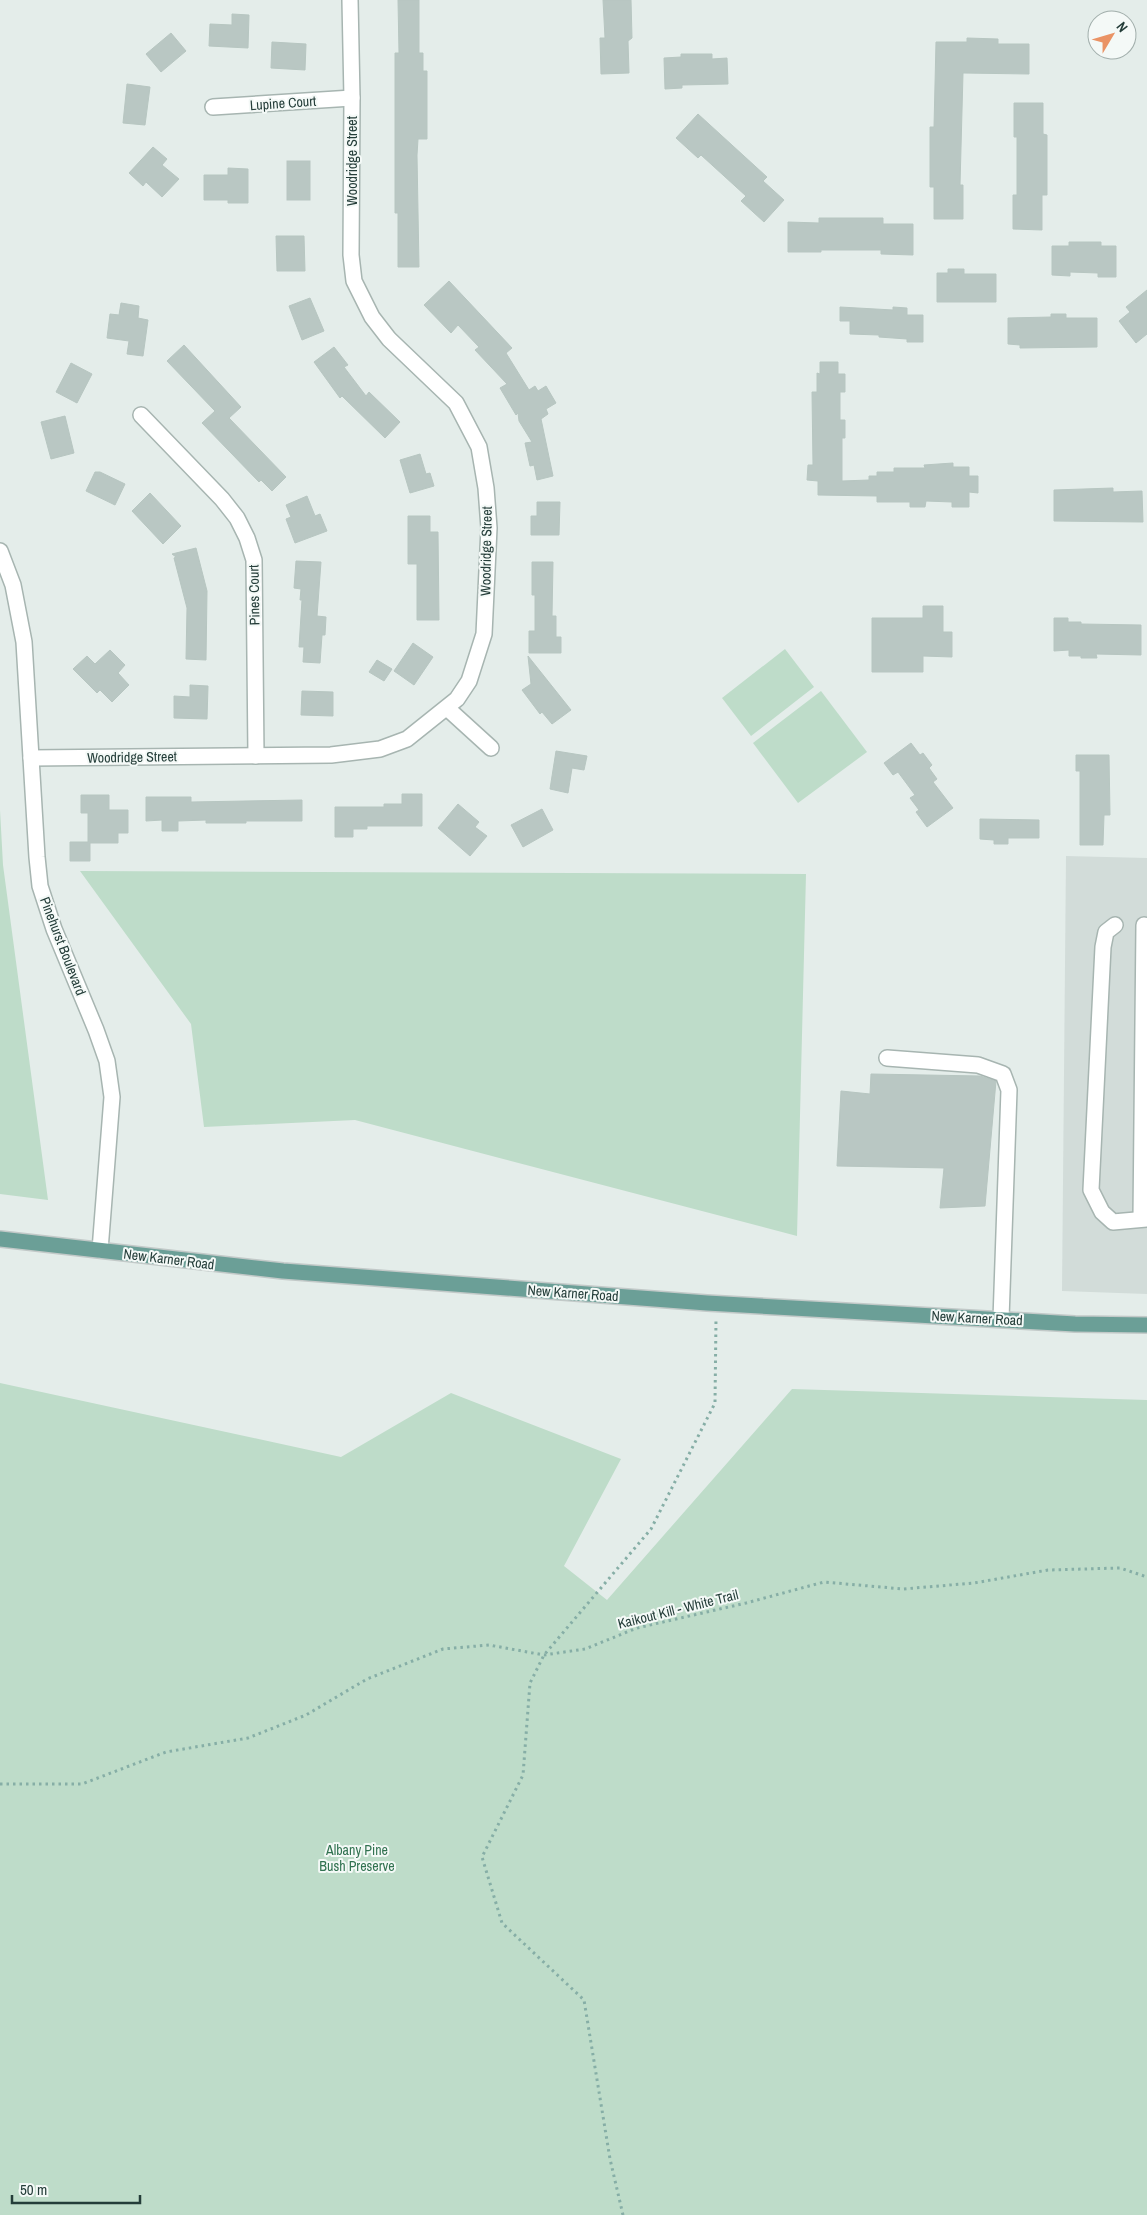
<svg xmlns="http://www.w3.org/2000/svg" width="1147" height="2215" viewBox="0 0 1147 2215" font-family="'Archivo Narrow',sans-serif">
<rect width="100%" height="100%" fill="#e4edea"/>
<!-- built -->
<polygon fill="#d2dcd9" points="1066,856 1147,858 1147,1294 1062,1291"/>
<!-- green -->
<g fill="#bedcc9">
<polygon points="785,649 814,687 751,736 722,698"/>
<polygon points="821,691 867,752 798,803 753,743"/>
<polygon points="0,810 3,865 48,1200 0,1194"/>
<polygon points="80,871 806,874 797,1236 355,1120 204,1127 191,1024"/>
<polygon points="0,1383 341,1457 451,1393 621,1459 564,1566 607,1600 792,1389 1147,1400 1147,2215 0,2215"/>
</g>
<!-- building -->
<g fill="#b9c7c3" stroke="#b7c6c1">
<polygon points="398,0 419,0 419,53 423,53 423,71 427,71 427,139 418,139 417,155 419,267 398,267 398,213 395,213 395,53 399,53"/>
<polygon points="603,0 631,0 632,38 628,41 629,73 601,74 600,38 605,38"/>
<polygon points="232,14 249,15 248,48 209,46 210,24 232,25"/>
<polygon points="171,33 186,51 161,72 146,54"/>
<polygon points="967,38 998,39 998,44 1029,44 1029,74 963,73 960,185 963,185 963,219 934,219 934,187 930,187 930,127 934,127 936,42 967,42"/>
<polygon points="272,42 306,44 305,70 271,68"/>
<polygon points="681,54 712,54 712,59 727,58 728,84 682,85 682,88 665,89 664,58 681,57"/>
<polygon points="127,84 150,87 145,125 123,123"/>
<polygon points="1014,103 1043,103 1043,134 1047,135 1047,195 1042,195 1042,230 1013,229 1013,195 1017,195 1017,137 1014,137"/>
<polygon points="698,114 767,177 763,181 784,200 764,222 741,201 746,196 701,155 698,158 676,138"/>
<polygon points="153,147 167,159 162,165 179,179 162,197 146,182 143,186 129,173"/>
<rect x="287" y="161" width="23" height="39"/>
<polygon points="228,168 248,169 248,203 228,203 228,200 204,200 204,175 228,175"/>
<polygon points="819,218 883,218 883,224 913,224 913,255 881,254 881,250 821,250 821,252 788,252 788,222 819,223"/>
<polygon points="276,236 304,236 305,271 277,271"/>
<polygon points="1069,242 1101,242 1101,246 1116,246 1116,277 1098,277 1098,273 1070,272 1070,276 1052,275 1052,246 1069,246"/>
<polygon points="948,269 964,269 964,274 996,274 996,302 937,302 937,273 948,273"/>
<polygon points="449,281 512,348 506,353 529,390 535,386 538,391 546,386 556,403 546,409 548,414 541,419 553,476 537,480 534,465 530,466 525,443 532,442 519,421 518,413 516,415 500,388 507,384 475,350 479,347 458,325 451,333 424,305"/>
<polygon points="1147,290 1147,334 1136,343 1119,321 1130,312 1126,307"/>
<polygon points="310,298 324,331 302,340 289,306"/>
<polygon points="121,303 139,306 138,318 148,320 143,356 127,354 129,341 107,338 110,314 119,315"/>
<polygon points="840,307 893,310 893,307 907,308 907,315 923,315 923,342 907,342 907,339 879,337 879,335 850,334 850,321 840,321"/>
<polygon points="1051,314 1066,314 1066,318 1097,318 1097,347 1020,348 1020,345 1008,344 1008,318 1051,317"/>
<polygon points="184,345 241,407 229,418 286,477 272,491 261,480 259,482 202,423 215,411 167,361"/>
<polygon points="334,347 348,365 344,367 366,396 369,392 400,422 385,438 342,396 340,398 314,362"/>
<polygon points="820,362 838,362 838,374 845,374 845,392 840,392 840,420 845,420 845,438 842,438 842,481 869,480 869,476 877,476 877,472 894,472 894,468 925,468 924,465 953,463 953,467 969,467 969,476 978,476 978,493 969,492 969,507 952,507 952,502 926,501 925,507 910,507 910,502 877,502 877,496 818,495 818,481 807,480 808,465 813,465 812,392 817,392 817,373 820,374"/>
<polygon points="71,363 92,374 77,403 56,392"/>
<polygon points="65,416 74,453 51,459 41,422"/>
<polygon points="420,454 426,474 430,473 434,486 410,493 400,460"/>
<polygon points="95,472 100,472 125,484 115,505 86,491"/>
<polygon points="1113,488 1113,492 1142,491 1143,522 1054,521 1054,490"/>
<polygon points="150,493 181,526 163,544 132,511"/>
<polygon points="307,496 315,516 320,514 327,531 295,543 286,519 291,517 286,505"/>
<polygon points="537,502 560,502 559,535 531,535 531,516 537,516"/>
<polygon points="408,516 430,516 430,532 438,532 439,620 417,620 417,564 408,564"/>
<polygon points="196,548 207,591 206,660 186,659 187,608 174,558 176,557 172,554"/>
<polygon points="296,561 321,562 317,616 326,617 325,635 322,635 320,663 303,662 304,647 299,647 302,600 300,600 301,589 294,588"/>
<polygon points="532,562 553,562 552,616 556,616 556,637 561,637 561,653 529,653 529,631 535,631 535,595 532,595"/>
<polygon points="923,606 943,606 943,632 952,632 952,657 923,656 923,672 872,672 872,618 923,618"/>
<polygon points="1054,618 1068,618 1068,622 1081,622 1081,624 1141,625 1141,655 1096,654 1097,658 1081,658 1081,656 1069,656 1069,650 1054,651"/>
<polygon points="413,643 433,657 414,685 394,671"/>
<polygon points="110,650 125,665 118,673 129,685 112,702 100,690 97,693 73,669 87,656 95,664"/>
<polygon points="528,656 571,710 552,724 542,712 540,714 522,690 531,684"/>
<polygon points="377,660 392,669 384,681 369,672"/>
<polygon points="190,685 208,686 207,719 174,718 174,696 190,697"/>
<polygon points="302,691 333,692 333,716 301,715"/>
<polygon points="911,743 920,755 923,753 932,765 929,768 937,779 933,782 953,808 927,827 916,812 919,810 910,798 915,795 898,772 893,775 884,763"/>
<polygon points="556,751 587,756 584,770 572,768 568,793 550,789"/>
<polygon points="1076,755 1109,755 1110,815 1104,815 1103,845 1080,845 1080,771 1076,771"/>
<polygon points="402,794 422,794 422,826 367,826 367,829 353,829 353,837 335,837 335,807 384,807 384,804 402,804"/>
<polygon points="81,795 109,795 109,810 128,810 128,833 118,833 118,843 90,843 90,861 70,861 70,842 88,842 88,813 81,813"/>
<polygon points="146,797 191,797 191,802 302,800 302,821 246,821 246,823 206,823 206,820 178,821 178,831 162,831 162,820 146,821"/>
<polygon points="458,804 479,822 475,827 487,836 470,856 438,828"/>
<polygon points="542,809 553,830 523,847 511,825"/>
<polygon points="980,819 1039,820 1039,838 1008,838 1008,844 994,844 994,840 980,839"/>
<polygon points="871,1074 980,1076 996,1081 985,1206 940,1208 944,1168 837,1166 841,1091 870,1094"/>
</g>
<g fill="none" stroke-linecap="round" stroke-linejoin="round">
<!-- minor casing -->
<g stroke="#a7b5b1" stroke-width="18">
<g id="minor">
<polyline points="213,107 352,98"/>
<polyline points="141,415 222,499 237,518 247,538 254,560 256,756"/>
<polyline points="0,551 13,585 24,642 37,857 40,886 54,929 96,1030 107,1061 112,1097 100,1250"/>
<polyline points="447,708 491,748"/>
<polyline points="31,758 331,755 380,749 407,739 457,699 469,681 484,634 489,528 486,488 479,447 456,403 389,339 372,317 354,281 351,255 352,98 350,0"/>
<polyline points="1115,925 1106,932 1103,947 1091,1190 1102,1212 1113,1222 1147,1219"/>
<polyline points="887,1058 978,1065 1003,1074 1009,1090 1001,1319"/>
<polyline points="1141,1219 1144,925"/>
</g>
</g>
<!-- major casing -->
<g stroke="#c2c9c8" stroke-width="18">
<polyline id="major" points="0,1239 283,1271 707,1303 1075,1324 1147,1325"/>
</g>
<!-- path -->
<g stroke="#86aea6" stroke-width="3" stroke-dasharray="2.5 4" stroke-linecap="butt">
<polyline points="0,1784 82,1784 166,1752 248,1738 306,1715 367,1679 443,1649 489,1645 544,1655 585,1649 637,1628 746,1603 824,1582 903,1589 974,1583 1048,1570 1120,1568 1147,1577"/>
<polyline points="623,2215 610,2159 584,2000 502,1923 482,1857 523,1775 530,1683 544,1655 651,1529 715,1403 716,1318"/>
</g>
<!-- minor -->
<use href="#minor" stroke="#fff" stroke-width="15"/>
<!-- major -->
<use href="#major" stroke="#6b9f97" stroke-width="15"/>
</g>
<g text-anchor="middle" stroke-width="4" stroke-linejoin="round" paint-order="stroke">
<!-- street labels -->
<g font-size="14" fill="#243d39" stroke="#f4f9f7">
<text transform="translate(283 103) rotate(-4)" y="5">Lupine Court</text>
<text transform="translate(352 161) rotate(-90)" y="5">Woodridge Street</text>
<text transform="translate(486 551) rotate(-89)" y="5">Woodridge Street</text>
<text transform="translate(254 595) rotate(-91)" y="5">Pines Court</text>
<text transform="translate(132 757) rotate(-1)" y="5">Woodridge Street</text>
<text transform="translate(63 946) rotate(69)" y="5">Pinehurst Boulevard</text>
<text transform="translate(169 1259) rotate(7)" y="5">New Karner Road</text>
<text transform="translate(573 1293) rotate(4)" y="5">New Karner Road</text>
<text transform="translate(977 1318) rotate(3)" y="5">New Karner Road</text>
<text transform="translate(678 1609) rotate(-14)" y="5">Kaikout Kill - White Trail</text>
</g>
<!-- park labels -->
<g font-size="14" fill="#317250" stroke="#f4f9f7">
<text x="357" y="1855">Albany Pine<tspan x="357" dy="16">Bush Preserve</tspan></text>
</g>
</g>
<!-- north arrow -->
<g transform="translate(1112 35) rotate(52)"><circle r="24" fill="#f4f9f7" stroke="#a1aeab"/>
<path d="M0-4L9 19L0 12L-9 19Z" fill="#ea9365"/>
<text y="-8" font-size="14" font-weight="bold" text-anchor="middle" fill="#243d39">N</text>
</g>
<!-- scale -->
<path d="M12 2195v8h128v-8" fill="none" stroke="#243d39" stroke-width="2.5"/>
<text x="20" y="2195" font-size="15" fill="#243d39" stroke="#f4f9f7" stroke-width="4" paint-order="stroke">50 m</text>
</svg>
